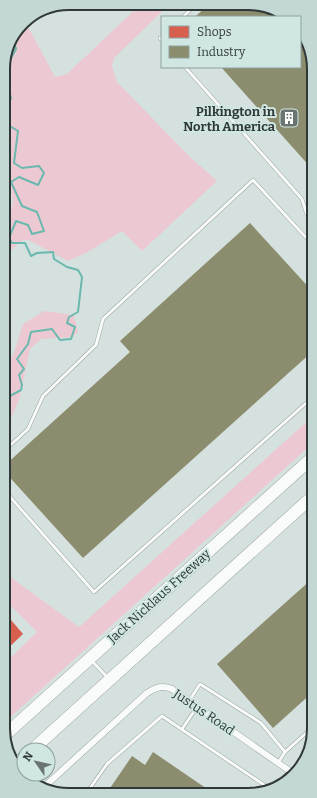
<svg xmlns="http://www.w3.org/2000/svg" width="317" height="798" viewBox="0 0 317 798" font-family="Bitter,serif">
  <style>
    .green { fill: #ecc9d2 }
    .shops { fill: #d6604d }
    .industry { fill: #8c8c6e }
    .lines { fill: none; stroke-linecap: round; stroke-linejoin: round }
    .stream { stroke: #6ab8ae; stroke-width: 2 }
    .service-casing { stroke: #9ba4a2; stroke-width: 4 }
    .minor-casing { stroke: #9ba4a2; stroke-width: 7 }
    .motorway-casing { stroke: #9ba4a2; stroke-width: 13 }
    .service { stroke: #f9fafa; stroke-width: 3 }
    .minor { stroke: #f9fafa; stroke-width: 6 }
    .motorway { stroke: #f9fafa; stroke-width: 12 }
    .labels { text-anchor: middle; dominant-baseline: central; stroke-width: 4; stroke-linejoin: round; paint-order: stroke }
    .poi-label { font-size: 13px; font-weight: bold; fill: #303937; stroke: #d0e6e2; text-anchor: end }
    .street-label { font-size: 13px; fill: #303937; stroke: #d0e6e2 }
    .rim { fill: none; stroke: #303937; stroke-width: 2 }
  </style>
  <rect width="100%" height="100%" fill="#d5e1de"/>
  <g class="green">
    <path d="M142,3L170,4L114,58L112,66L117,82L190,157L217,181L142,251L122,231L86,253L68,261L28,240H23L4,256V219C19,207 11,189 6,174L3,173V65L25,21L55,77L67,74Z"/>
    <path d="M44,311L74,315L78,332L72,337L41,339L30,349L19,400L9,423L4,429V354L13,356L23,324Z"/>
    <path d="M313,416V443L5,722V663L37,632L5,600V573L79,627Z"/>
  </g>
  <path class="shops" d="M5,613L23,634L6,650L5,649Z"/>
  <g class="industry">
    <path d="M209,4H261L284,17H195Z"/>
    <path d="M300,32L312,52V169L221,67H300Z"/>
    <path d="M250,223L313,292V351L83,558L4,471V466L130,352L120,341Z"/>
    <path d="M313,578L314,691L273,728L217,664Z"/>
    <path d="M153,752L213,793L106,794L132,756L145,765Z"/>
  </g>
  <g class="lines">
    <g class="stream">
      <path d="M3,116L11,98L4,71L16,49L14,42"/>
      <path d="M3,122L18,131L14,163L22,168L39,166L44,173L38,185L19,177L11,182L22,206L37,212L44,231L32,234L28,225L16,221L9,238L12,243H25L31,256L37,253L53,252L54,259L67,267L78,270L82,277L78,312L69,317L67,323L75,327L71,339L60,340L52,329L31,332L28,344L17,359L24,369L19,375L22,385L21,390L8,397V413L4,415"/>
    </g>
    <defs>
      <g id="service">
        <path d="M183,17L196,4"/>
        <path d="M162,37L160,38L162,41"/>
        <path d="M185,67L302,199L307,215L312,221"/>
        <path d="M4,451L28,429L43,396L96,345L103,319L253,180L312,244"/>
        <path d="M4,490L94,592L313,397"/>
        <path d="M92,661L107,677"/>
        <path d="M189,701L200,684L261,723L285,752L314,726"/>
        <path d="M182,729L197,707"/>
        <path d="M278,763L285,752"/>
        <path d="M86,794L107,764L162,716L270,789"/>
      </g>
      <path id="minor" d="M44,787L147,693C157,687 162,685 172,689L294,774"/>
      <g id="motorway">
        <path d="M5,735L313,457"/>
        <path d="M32,750L313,496"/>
        <path d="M16,764L24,757"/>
      </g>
    </defs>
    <use href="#service" class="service-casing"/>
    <use href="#minor" class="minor-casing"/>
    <use href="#motorway" class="motorway-casing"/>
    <use href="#service" class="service"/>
    <use href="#minor" class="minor"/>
    <use href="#motorway" class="motorway"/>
  </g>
  <defs>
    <symbol id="building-square" viewBox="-11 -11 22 22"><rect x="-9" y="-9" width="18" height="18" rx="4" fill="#6a7471" stroke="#d0e6e2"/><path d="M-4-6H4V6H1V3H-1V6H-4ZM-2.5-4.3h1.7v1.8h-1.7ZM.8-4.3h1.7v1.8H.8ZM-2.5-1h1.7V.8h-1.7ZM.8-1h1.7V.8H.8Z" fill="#fff"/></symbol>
  </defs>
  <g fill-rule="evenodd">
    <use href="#building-square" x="278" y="107" width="22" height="22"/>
  </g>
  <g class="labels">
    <g class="poi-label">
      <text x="275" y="111">Pilkington in<tspan x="275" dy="15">North America</tspan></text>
    </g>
    <g class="street-label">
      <text transform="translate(159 596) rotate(-42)">Jack Nicklaus Freeway</text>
      <text transform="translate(204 712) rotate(34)">Justus Road</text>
    </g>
  </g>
  <path d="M0 0H317V798H0ZM69 10H248A59 59 0 0 1 307 69V729A59 59 0 0 1 248 788H69A59 59 0 0 1 10 729V69A59 59 0 0 1 69 10Z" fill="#c3d8d4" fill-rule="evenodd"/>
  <path class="rim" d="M69 10H248A59 59 0 0 1 307 69V729A59 59 0 0 1 248 788H69A59 59 0 0 1 10 729V69A59 59 0 0 1 69 10Z"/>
  <rect x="161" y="16" width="140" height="52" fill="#d0e6e2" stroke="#90a19e"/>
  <rect x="169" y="26" width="20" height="12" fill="#d6604d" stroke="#90a19e"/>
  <text x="197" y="36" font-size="12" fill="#303937">Shops</text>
  <rect x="169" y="46" width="20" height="12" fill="#8c8c6e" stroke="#90a19e"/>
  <text x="197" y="56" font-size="12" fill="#303937">Industry</text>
  <g transform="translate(36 762) rotate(304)"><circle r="19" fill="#d0e6e2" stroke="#90a19e"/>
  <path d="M0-3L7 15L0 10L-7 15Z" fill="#6a7471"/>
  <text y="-6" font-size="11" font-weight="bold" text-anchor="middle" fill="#303937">N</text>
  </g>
</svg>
